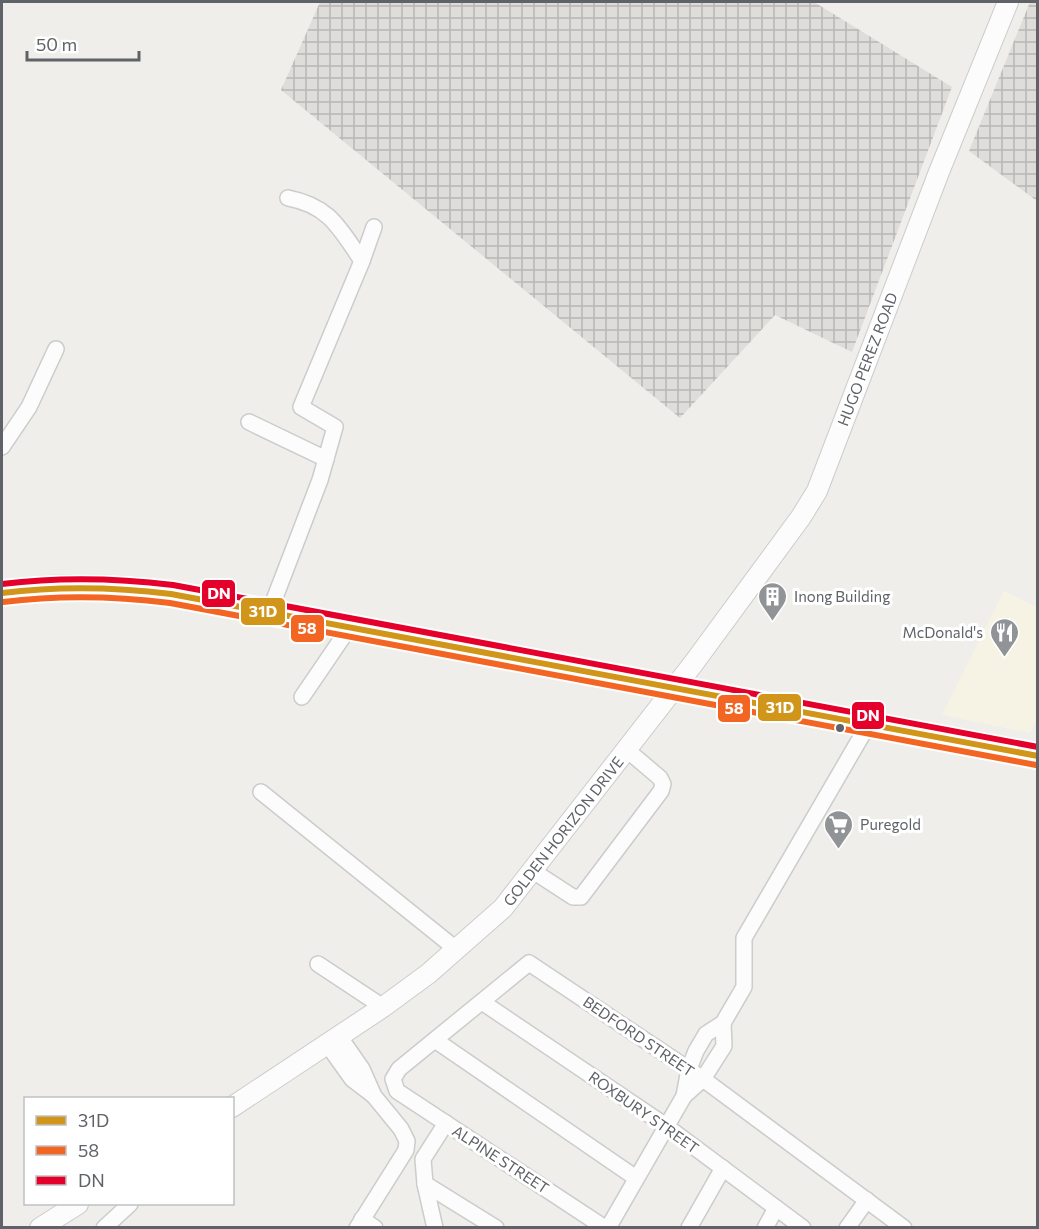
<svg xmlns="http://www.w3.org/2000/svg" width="1039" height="1229" viewBox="0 0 1039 1229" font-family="Commissioner,sans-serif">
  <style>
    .commercial { fill: #f7f3e4 }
    .industrial { fill: url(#industrial-grid) }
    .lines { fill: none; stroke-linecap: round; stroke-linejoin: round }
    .minor-casing { stroke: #cbcccc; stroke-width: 18 }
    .tertiary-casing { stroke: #cbcccc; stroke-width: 22 }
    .primary-casing { stroke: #d7ceb8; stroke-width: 27 }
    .minor { stroke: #fdfcfc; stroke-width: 15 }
    .tertiary { stroke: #fdfcfc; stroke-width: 20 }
    .primary { stroke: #f4f2e9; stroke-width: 24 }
    .bus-1-casing { stroke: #fff; stroke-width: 10 }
    .bus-2-casing { stroke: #fff; stroke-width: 10 }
    .bus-3-casing { stroke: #fff; stroke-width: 10 }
    .bus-1 { stroke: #d1951a; stroke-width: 6 }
    .bus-2 { stroke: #f26522; stroke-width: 6 }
    .bus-3 { stroke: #e4002b; stroke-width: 6 }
    .bus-dot { fill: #5f6368; stroke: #fff; stroke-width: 2 }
    .labels { text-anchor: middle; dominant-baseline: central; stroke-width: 6; stroke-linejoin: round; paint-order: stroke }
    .street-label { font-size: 15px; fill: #5f6368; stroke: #fff }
    .poi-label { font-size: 15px; fill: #5f6368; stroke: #fff; text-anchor: start }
    .line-badge { stroke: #fff; stroke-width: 2 }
    .badge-label { font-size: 16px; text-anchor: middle; font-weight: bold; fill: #fff }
  </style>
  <defs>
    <pattern id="industrial-grid" width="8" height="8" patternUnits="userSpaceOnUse" patternTransform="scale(1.5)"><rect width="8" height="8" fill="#dfddda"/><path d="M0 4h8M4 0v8" fill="none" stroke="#b8b7b5"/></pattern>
  </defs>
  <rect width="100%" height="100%" fill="#efeeea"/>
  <path class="commercial" d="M1004,591L1037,607V719L1030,733L942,715Z"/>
  <g class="industrial">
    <path d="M320,2H814L952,87L852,352L775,315L680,418L281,90Z"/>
    <path d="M1030,2H1038L1037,201L969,151Z"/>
  </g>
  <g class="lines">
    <defs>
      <g id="minor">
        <path d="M288,198C330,206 340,229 362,261"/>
        <path d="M249,422L326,459"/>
        <path d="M2,447L29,407L56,349"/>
        <path d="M269,613L320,480L335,427L301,407L362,261L374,227"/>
        <path d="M302,697L349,628"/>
        <path d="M261,792L456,949"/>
        <path d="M533,871L573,897H581L661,791L663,784L660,778L627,750"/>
        <path d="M318,964L383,1007"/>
        <path d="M482,1002L666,1126L803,1228"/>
        <path d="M339,1036L362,1069L374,1096L401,1129L407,1141L406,1150L357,1228"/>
        <path d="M435,1040L636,1178"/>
        <path d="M327,1044L352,1079L373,1095"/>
        <path d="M684,1096L689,1069L696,1051L706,1034L723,1023L744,987V938L868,725"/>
        <path d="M425,1184L496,1228"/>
        <path d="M362,1219L375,1228"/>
        <path d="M104,1228L130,1204"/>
        <path d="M435,1228L425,1184L423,1159L446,1123"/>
        <path d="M605,1228L397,1091L393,1079L399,1069L529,963L703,1079L904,1228"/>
        <path d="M608,1228L684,1096L703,1079L724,1046L723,1023"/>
        <path d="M689,1228L723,1168"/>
        <path d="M765,1228L776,1208"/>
        <path d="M847,1228L867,1200"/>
      </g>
      <g id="tertiary">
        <path d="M232,1107L383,1007L428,974L503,908L693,664L801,517L817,491L939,172L1008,2"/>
        <path d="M40,1228L78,1204"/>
      </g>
      <path id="primary" d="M2,593C59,585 114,586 171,594L1038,756"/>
    </defs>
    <use href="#minor" class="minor-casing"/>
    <use href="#tertiary" class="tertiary-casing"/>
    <use href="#primary" class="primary-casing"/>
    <use href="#minor" class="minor"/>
    <use href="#tertiary" class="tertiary"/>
    <use href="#primary" class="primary"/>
    <defs>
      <path id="bus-1" d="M2,593C59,586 114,587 171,594L1038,756"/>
      <path id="bus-2" d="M3,602C59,595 114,596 170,603L1036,765"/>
      <path id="bus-3" d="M2,584C59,577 115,578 173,585L1038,747"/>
    </defs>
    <use href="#bus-1" class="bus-1-casing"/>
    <use href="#bus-2" class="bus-2-casing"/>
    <use href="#bus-3" class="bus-3-casing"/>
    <use href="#bus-1" class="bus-1"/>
    <use href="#bus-2" class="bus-2"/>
    <use href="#bus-3" class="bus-3"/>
  </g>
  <defs>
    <symbol id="building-pin" viewBox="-11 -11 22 30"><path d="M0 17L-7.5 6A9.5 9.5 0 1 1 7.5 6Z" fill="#919496" stroke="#fff"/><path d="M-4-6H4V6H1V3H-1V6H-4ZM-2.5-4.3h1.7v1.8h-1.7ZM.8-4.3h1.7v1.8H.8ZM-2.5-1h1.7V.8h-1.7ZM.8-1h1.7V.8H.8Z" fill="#fff"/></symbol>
    <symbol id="restaurant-pin" viewBox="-11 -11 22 30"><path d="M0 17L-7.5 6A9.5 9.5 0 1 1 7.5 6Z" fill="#919496" stroke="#fff"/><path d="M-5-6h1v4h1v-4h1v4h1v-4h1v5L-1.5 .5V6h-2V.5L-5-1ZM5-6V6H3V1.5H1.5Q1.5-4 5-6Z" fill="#fff"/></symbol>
    <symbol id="supermarket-pin" viewBox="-11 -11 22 30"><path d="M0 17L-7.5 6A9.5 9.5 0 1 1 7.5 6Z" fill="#919496" stroke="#fff"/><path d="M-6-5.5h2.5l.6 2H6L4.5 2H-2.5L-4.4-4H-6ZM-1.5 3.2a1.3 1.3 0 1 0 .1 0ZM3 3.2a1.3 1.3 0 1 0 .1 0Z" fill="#fff"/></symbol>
  </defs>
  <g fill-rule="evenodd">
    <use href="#building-pin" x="756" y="580" width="33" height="45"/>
    <use href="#restaurant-pin" x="988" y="616" width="33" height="45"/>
    <use href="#supermarket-pin" x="822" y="808" width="33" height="45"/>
  </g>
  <circle class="bus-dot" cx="840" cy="728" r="5"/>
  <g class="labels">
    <g class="street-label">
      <text transform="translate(867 359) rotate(-69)">HUGO PEREZ ROAD</text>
      <text transform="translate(563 831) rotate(-52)">GOLDEN HORIZON DRIVE</text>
      <text transform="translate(639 1036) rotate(34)">BEDFORD STREET</text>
      <text transform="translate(644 1112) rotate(35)">ROXBURY STREET</text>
      <text transform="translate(501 1159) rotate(33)">ALPINE STREET</text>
    </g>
    <g class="poi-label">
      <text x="794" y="596">Inong Building</text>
      <text x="983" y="632" text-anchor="end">McDonald's</text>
      <text x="860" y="824">Puregold</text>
    </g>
  </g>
  <g class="line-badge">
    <rect x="201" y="579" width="35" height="29" rx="6" fill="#e4002b"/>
    <rect x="240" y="597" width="46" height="29" rx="6" fill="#d1951a"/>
    <rect x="290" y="614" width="35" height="29" rx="6" fill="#f26522"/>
    <rect x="757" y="693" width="45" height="29" rx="6" fill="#d1951a"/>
    <rect x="717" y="694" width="34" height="29" rx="6" fill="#f26522"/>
    <rect x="851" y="701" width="34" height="29" rx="6" fill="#e4002b"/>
  </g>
  <g class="badge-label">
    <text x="219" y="599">DN</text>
    <text x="263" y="617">31D</text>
    <text x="307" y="634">58</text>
    <text x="780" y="713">31D</text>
    <text x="734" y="714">58</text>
    <text x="868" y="721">DN</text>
  </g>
  <rect width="1039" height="1229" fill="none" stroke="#5f6368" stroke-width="6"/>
  <rect x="24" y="1097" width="210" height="108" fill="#ffffff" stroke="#bfc1c3" stroke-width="1.5"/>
  <rect x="36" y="1116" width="30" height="9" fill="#d1951a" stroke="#bfc1c3" stroke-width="1.5"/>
  <text x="78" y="1127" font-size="18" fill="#5f6368">31D</text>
  <rect x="36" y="1146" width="30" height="9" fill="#f26522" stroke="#bfc1c3" stroke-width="1.5"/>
  <text x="78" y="1157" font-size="18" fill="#5f6368">58</text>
  <rect x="36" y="1176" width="30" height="9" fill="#e4002b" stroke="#bfc1c3" stroke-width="1.5"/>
  <text x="78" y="1187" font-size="18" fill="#5f6368">DN</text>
  <path d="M27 51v9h112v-9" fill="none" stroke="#5f6368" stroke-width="3"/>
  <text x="36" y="51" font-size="18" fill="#5f6368" stroke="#ffffff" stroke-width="4.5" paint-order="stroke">50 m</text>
</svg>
